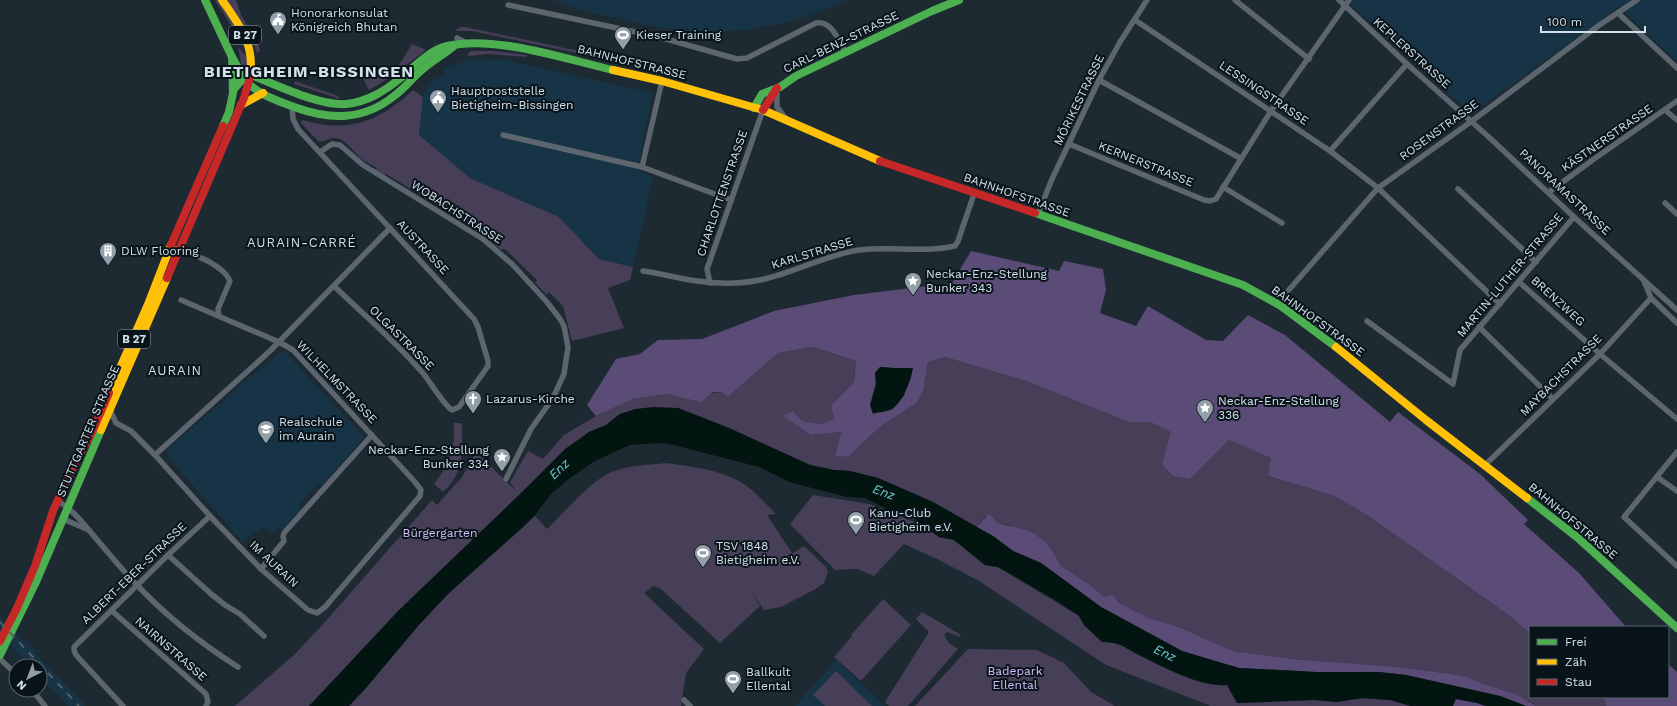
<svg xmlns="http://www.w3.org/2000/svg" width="1677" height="706" viewBox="0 0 1677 706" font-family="'Work Sans',sans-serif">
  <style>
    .built { fill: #173446 }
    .green { fill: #473e58 }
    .forest { fill: #5a4b77; fill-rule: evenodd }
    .water { fill: #031510 }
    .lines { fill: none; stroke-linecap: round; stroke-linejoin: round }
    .street { stroke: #5d666e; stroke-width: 5.5 }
    .fast { stroke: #4caf50; stroke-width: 8 }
    .slow { stroke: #ffc107; stroke-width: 8 }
    .jam { stroke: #c62828; stroke-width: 8 }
    .rail { stroke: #566066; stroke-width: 2; stroke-dasharray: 7 7; stroke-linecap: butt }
    .labels { text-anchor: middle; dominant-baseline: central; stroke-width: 4; stroke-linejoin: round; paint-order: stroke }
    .shield { fill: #09131a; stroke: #96a2ac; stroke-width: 1 }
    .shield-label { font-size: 11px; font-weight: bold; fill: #d2e0ea }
    .poi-label { font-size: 12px; fill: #d2e0ea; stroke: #09131a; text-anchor: start }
    .street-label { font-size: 12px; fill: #d2e0ea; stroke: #09131a }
    .park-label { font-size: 12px; fill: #d6befd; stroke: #09131a }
    .neighbourhood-label { font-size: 13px; letter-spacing: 1px; fill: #d2e0ea; stroke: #09131a }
    .water-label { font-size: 13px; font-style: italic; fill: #63d6bb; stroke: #09131a }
    .district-label { font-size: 16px; font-weight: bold; letter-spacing: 1px; fill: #d2e0ea; stroke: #09131a }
  </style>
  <rect width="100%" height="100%" fill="#1d2a32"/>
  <g class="built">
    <path d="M551,0H848L806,17L785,23L747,30L714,32L681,31L646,25L581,10Z"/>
    <path d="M1346,0H1677V62L1619,7L1471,114Z"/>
    <path d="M470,59L506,60L653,93L637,169L653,177L633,267L599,259L559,217L470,178L419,135L423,97L426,88L432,80L437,77H444L442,69Z"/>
    <path d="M284,351L364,437L321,487L318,484L298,506L302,509L283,530L279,527L272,534L263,527L242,541L168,457L167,450L257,371H258L278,354Z"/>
    <path d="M0,616L23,641L25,640L35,651L34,652L84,704V706H68L40,676V666H31L26,660L24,661L0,633Z"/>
    <path d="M836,660L885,706H795Z"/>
  </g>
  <g class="green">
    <path d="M215,0H217C227,14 241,30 245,48Z"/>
    <path d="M226,0H236L242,17L257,41L260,50L258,53H257L250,35Z"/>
    <path d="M461,27H465L630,62L629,64L472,31H457L456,30Z"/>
    <path d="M412,44L426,50L389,78L369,90L358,69L368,64L373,72L389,76L401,62Z"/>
    <path d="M238,47L244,54L248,56L246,73L241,63Z"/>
    <path d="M471,51H495L527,55L526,57L487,54L469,56L467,54Z"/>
    <path d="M295,81L338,96L340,99L294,84Z"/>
    <path d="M413,90L423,97L419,135L470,178L559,217L599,259L633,267L630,280L608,288L624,328L572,341L563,306L549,292L547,295L535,283L537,280L505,249L501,250L484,235L477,233L478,230L386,174L385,175L375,170L377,168C372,165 367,163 363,160C354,153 347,140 336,138C329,137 324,143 318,141L300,122L303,120C348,134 380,121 413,90Z"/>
    <path d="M813,347L856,361L854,382L831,405L834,419L820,424L802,421L793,411L784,416L811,435L841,432L835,456L848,457L881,426L917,403L923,392L928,362L945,357L1026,381L1129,422H1150L1172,432L1162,464L1190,479L1229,440L1272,458L1268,476L1334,496L1367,515L1507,614L1530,633V697H1604L1606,706H1537L1533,703L1483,684L1465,676L1400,667L1292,659L1233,651L1179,627L1149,618L1119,603L1112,594L1104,597L1092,586L1061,566L1057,560L1009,525L998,523L985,517L976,527L933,502L878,478L850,471L834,470L810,465L729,428L678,408L620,414L606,425L589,432L519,495L309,706H235L294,655L325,622L432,500L437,505L462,477L476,452L516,491L510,482L528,451L543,459L564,435L596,416L633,399L667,394L682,397L721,392L728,397L778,353Z"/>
    <path d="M454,423H461L462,425C462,452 465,472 443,492L434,484L448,464L454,440Z"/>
    <path d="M667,463C691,467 717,469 739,481C753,489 765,503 776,514L767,515L792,553L774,565L804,546L826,567L828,573L824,583L814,590L781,607L764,610L751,591L760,606L720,643L661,589L654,586L644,593L704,649L686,673L681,706H349C383,670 412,629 448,594C476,566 507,542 535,516L547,529C564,513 591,480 612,472C630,465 648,465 667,463Z"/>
    <path d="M813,495L869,504L921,525L939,537L954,540L985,565L998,567L1079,616L1084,625L1102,642C1121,642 1123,647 1139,655C1163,667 1200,688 1227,685L1237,703L1314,700L1337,702L1362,698L1390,700L1411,706H1211L1106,665L979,581L939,560L904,544L874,576L857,569L835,570L790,524Z"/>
    <path d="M883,599L911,625L861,681L834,657L852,636L851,635Z"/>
    <path d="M922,612L961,635L960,637L947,632L944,635L949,643L958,649L908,706H889L885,702L929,632L916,619Z"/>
    <path d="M968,649L1037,650L1064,663L1091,692L1115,706H915Z"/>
    <path d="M836,671L872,706H825L813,695Z"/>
  </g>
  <g class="forest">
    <path d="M971,251L1059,271L1064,261L1103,269L1106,290L1100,313L1136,326L1148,306L1206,340L1223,341L1248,315L1285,335L1390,422L1398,412L1480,474L1528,520L1524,524L1579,573L1626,627H1530V633L1507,614L1367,515L1334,496L1268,476L1271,458L1229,440L1190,479L1173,476L1162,464L1171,432L1150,422H1129L1026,381L945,357L928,362L923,392L917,403L881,426L848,457L835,456L841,432L811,435L783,416L793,411L802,421L820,424L834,419L831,405L854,382L856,361L813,347L778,353L728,397L721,392H713L701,402L667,394L633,399L596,416L587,405L616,359L640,354L658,340L702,339L774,311L854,295L952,283ZM880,367L894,368L911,379L907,384L904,396L891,410L870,405Z"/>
    <path d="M989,514L998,523L1030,531L1047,543L1061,566L1092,586L1104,597L1112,594L1119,603L1149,618L1179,627L1233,651L1292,659L1400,667L1465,676L1483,684L1515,694L1537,706H1526L1500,696L1406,675L1379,672H1316L1239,668L1211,660L1182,651L1101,607L1041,563L1013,551L993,536L976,527Z"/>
    <path d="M1668,664L1677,672V706H1606L1604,697H1668Z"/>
    <path d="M1456,699L1477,703L1486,706H1434Z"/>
  </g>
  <g class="water">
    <path d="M880,367L894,368H913C911,380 903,402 892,409C887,412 878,412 873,414L870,405L876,386L875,373Z"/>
    <path d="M653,407L678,408L729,428L810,465L834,470L850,471L878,478L933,502L993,536L1013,551L1041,563L1101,607L1182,651L1239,668L1316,672H1379L1406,675L1500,696L1526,706H1486L1477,703L1456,699L1453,706H1411L1390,700L1362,698L1337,702L1314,700L1237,703L1227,685C1200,687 1164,667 1139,655C1123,647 1121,642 1102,642L1084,625L1079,616L1057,601L998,567L985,565L954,540L939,537L913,517L899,515L865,498L847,497L789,482L759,467L674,445L662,443L630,445L593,462L570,478L551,494L535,515L522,528L449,593L418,626L366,688L349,706H309L399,610L519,495L565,449L589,432L606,425L620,414L635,409Z"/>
  </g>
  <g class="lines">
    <g class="street">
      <path d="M1235,0L1309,59"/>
      <path d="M1339,0L1407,64L1491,139L1574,217L1677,310"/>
      <path d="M508,5L659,37L737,59L747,58L816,23C832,20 839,42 846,53"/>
      <path d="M1618,13L1677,68"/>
      <path d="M1135,20L1330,151L1378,188L1500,304"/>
      <path d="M457,38L466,43"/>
      <path d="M1099,80L1240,158"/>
      <path d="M777,89V107L786,119"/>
      <path d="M292,106L293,119L298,129L474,319L478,327L488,361V366L459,407L452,410C445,407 429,380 422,372C395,341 363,314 334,286"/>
      <path d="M1665,110L1677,120"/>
      <path d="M503,135L642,167L731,200"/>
      <path d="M1069,144L1204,200L1210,201L1216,199L1271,111L1349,0"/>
      <path d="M1330,151L1407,64"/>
      <path d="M320,152L332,144L340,145L363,165L483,239L512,264L547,302L560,319L564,326L568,347L564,374L553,398L531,429L506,479"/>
      <path d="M642,167L662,81"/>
      <path d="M1223,187L1282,223"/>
      <path d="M1458,189L1536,262"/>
      <path d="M1549,192L1594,159L1677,101"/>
      <path d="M1665,203L1677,214"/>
      <path d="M1038,214L1052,179L1099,80L1120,42L1147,0"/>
      <path d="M177,248C194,255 223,264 230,281L218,309L219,316"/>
      <path d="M643,271C661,273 679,279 697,281C718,284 740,284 760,280C794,273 825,255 859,250C891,246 923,253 955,246L958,241L974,194"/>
      <path d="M1644,281L1651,298L1677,323"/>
      <path d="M1519,282L1600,354L1677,419"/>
      <path d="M710,283L707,269L763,110"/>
      <path d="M1281,306L1287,292L1378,188L1472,121L1598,26L1637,0"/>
      <path d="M1367,321L1453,384L1460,350L1574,217"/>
      <path d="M1479,327L1552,398"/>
      <path d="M110,410L116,423L131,431L155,455L210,516L261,569L308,610L317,613L325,607L420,496L421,490L415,482L293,350L279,342L181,300"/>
      <path d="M1677,452L1624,517L1677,566"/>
      <path d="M155,455L270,351L390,228"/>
      <path d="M1485,465L1600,354L1651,298"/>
      <path d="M1657,477L1677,491"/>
      <path d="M58,501C73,510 82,522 93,535C107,551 121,569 137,585C166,616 202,644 238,667"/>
      <path d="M63,519L89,530"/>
      <path d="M168,555L210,593L225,605L240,614L264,636"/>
      <path d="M261,569L284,541L283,537L284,533L372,435"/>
      <path d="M112,611L206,694L208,702L206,706"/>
      <path d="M0,659L16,674"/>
      <path d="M32,690L45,706"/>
      <path d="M684,700L690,706"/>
      <path d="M123,706L76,655L74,650V647L168,555L210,516"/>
    </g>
    <g class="fast">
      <path d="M205,0L232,57L233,93L229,112L223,126"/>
      <path d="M232,57C237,65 240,73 246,81C257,94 278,101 294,107C330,120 363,121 394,96C405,88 413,77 423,69C433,60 445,54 455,45"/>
      <path d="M233,90L240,82L251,75C277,85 319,106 346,104C368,102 386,90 402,77C415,66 430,50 447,46C495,35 565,59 613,70"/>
      <path d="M754,108L762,94L780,87L796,76L932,11L959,0"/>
      <path d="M1035,213L1243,285L1281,306L1336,347"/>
      <path d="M1527,498L1578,538L1677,628"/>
      <path d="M0,655L36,582L101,430"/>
    </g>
    <g class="slow">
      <path d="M222,0C240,26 255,44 250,77"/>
      <path d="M613,70L662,81L763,110L880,161"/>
      <path d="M241,105L263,93"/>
      <path d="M1336,347L1426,420L1527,498"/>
      <path d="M109,393L149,302L171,245"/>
      <path d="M101,430L167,278"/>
    </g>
    <g class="jam">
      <path d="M763,110L777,88"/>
      <path d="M880,161L1035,213"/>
      <path d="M171,245L223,126"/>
      <path d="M167,278L244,98L250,77"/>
      <path d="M0,641L17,608L35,566L53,511L76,461L93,430L109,393"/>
    </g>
    <path class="rail" d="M0,622L79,706"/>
  </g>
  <defs>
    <symbol id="civic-pin" viewBox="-11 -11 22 30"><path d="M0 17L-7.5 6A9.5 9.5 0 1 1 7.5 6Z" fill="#93a0aa" stroke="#09131a"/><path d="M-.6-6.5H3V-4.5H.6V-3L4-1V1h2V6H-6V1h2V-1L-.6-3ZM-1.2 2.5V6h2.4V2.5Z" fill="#fff"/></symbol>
    <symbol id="stadium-pin" viewBox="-11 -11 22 30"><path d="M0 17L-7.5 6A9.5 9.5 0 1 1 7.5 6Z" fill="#93a0aa" stroke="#09131a"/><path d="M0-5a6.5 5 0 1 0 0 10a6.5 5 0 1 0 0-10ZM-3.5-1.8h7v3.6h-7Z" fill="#fff"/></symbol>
    <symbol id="building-pin" viewBox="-11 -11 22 30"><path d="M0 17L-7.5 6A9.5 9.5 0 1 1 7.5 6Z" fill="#93a0aa" stroke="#09131a"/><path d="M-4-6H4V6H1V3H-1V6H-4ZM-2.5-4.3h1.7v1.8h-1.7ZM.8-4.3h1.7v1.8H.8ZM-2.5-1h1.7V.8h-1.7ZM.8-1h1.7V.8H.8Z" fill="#fff"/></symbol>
    <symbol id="sight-pin" viewBox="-11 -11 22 30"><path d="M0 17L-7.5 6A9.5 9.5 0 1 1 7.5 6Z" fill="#93a0aa" stroke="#09131a"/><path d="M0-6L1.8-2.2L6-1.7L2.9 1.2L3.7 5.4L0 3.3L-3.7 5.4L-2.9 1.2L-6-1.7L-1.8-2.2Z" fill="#fff"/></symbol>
    <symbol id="church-pin" viewBox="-11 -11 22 30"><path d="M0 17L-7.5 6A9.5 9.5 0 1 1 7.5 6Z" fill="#93a0aa" stroke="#09131a"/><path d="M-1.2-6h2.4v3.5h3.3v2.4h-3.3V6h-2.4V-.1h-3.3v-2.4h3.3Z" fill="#fff"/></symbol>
    <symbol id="school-pin" viewBox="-11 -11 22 30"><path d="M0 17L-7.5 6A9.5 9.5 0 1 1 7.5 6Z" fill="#93a0aa" stroke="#09131a"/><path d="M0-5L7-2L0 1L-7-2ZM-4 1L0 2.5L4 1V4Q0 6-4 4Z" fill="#fff"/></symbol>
  </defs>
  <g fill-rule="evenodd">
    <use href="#civic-pin" x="268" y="10" width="20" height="27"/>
    <use href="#stadium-pin" x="613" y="25" width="20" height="27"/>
    <use href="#civic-pin" x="428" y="88" width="20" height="27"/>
    <use href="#building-pin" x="98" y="241" width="20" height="27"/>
    <use href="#sight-pin" x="903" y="271" width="20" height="27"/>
    <use href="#church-pin" x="463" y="389" width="20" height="27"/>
    <use href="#sight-pin" x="1195" y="398" width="20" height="27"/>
    <use href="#school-pin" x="256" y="419" width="20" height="27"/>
    <use href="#sight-pin" x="492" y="447" width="20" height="27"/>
    <use href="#stadium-pin" x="846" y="510" width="20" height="27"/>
    <use href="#stadium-pin" x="693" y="543" width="20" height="27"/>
    <use href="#stadium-pin" x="723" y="669" width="20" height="27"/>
  </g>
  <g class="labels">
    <g class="shield">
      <rect x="229" y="26" width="32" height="18" rx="3"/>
      <rect x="118" y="330" width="32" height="18" rx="3"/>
    </g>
    <g class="shield-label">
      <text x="245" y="35">B 27</text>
      <text x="134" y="339">B 27</text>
    </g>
    <g class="poi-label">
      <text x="291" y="13">Honorarkonsulat<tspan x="291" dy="14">Königreich Bhutan</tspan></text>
      <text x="636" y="35">Kieser Training</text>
      <text x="451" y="91">Hauptpoststelle<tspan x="451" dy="14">Bietigheim-Bissingen</tspan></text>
      <text x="121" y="251">DLW Flooring</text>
      <text x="926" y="274">Neckar-Enz-Stellung<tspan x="926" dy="14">Bunker 343</tspan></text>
      <text x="486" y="399">Lazarus-Kirche</text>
      <text x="1218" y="401">Neckar-Enz-Stellung<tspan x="1218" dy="14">336</tspan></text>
      <text x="279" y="422">Realschule<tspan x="279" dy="14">im Aurain</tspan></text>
      <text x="489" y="450" text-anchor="end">Neckar-Enz-Stellung<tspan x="489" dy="14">Bunker 334</tspan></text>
      <text x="869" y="513">Kanu-Club<tspan x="869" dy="14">Bietigheim e.V.</tspan></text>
      <text x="716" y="546">TSV 1848<tspan x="716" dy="14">Bietigheim e.V.</tspan></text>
      <text x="746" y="672">Ballkult<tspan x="746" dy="14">Ellental</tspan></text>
    </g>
    <g class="street-label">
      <text transform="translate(841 42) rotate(-26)">CARL-BENZ-STRASSE</text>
      <text transform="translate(1412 53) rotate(42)">KEPLERSTRASSE</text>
      <text transform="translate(632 62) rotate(14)">BAHNHOFSTRASSE</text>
      <text transform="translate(1264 93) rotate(34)">LESSINGSTRASSE</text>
      <text transform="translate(1079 100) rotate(-64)">MÖRIKESTRASSE</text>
      <text transform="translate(1439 130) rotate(-36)">ROSENSTRASSE</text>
      <text transform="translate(1607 138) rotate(-35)">KÄSTNERSTRASSE</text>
      <text transform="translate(1146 164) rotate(22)">KERNERSTRASSE</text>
      <text transform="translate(1565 192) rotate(43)">PANORAMASTRASSE</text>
      <text transform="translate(722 193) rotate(-71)">CHARLOTTENSTRASSE</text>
      <text transform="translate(1017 195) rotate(19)">BAHNHOFSTRASSE</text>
      <text transform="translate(457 212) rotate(33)">WOBACHSTRASSE</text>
      <text transform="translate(423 247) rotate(47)">AUSTRASSE</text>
      <text transform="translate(812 253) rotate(-17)">KARLSTRASSE</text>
      <text transform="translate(1510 275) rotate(-50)">MARTIN-LUTHER-STRASSE</text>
      <text transform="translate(1558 301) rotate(42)">BRENZWEG</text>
      <text transform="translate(1318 321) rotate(36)">BAHNHOFSTRASSE</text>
      <text transform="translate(402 338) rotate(45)">OLGASTRASSE</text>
      <text transform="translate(1561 375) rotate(-45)">MAYBACHSTRASSE</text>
      <text transform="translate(337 382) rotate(46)">WILHELMSTRASSE</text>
      <text transform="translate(88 431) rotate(-67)">STUTTGARTER STRASSE</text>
      <text transform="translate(1573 521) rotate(40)">BAHNHOFSTRASSE</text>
      <text transform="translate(274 564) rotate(43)">IM AURAIN</text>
      <text transform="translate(134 573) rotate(-44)">ALBERT-EBER-STRASSE</text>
      <text transform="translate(171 649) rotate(41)">NAIRNSTRASSE</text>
    </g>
    <g class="park-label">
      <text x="440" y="533">Bürgergarten</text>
      <text x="1015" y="671">Badepark<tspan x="1015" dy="14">Ellental</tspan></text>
    </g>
    <g class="neighbourhood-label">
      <text x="302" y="242">AURAIN-CARRÉ</text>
      <text x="175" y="370">AURAIN</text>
    </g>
    <g class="water-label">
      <text transform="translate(559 469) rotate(-44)">Enz</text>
      <text transform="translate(884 492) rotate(20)">Enz</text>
      <text transform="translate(1165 653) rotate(25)">Enz</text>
    </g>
    <g class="district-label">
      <text x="309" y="71">BIETIGHEIM-BISSINGEN</text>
    </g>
  </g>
  <rect x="1529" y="626" width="140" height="72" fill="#09131a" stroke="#59656d"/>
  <rect x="1537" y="639" width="20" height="6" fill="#4caf50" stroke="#59656d"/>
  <text x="1565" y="646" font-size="12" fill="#d2e0ea">Frei</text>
  <rect x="1537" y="659" width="20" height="6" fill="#ffc107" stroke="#59656d"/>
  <text x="1565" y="666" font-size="12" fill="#d2e0ea">Zäh</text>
  <rect x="1537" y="679" width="20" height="6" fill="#c62828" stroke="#59656d"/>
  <text x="1565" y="686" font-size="12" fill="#d2e0ea">Stau</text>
  <g transform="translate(28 678) rotate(222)"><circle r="19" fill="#09131a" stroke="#59656d"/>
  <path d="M0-3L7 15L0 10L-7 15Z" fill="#93a0aa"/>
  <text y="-6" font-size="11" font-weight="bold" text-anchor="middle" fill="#d2e0ea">N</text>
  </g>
  <path d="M1541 26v6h104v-6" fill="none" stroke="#d2e0ea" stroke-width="2"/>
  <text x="1547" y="26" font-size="12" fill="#d2e0ea" stroke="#09131a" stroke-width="3" paint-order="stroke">100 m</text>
</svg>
